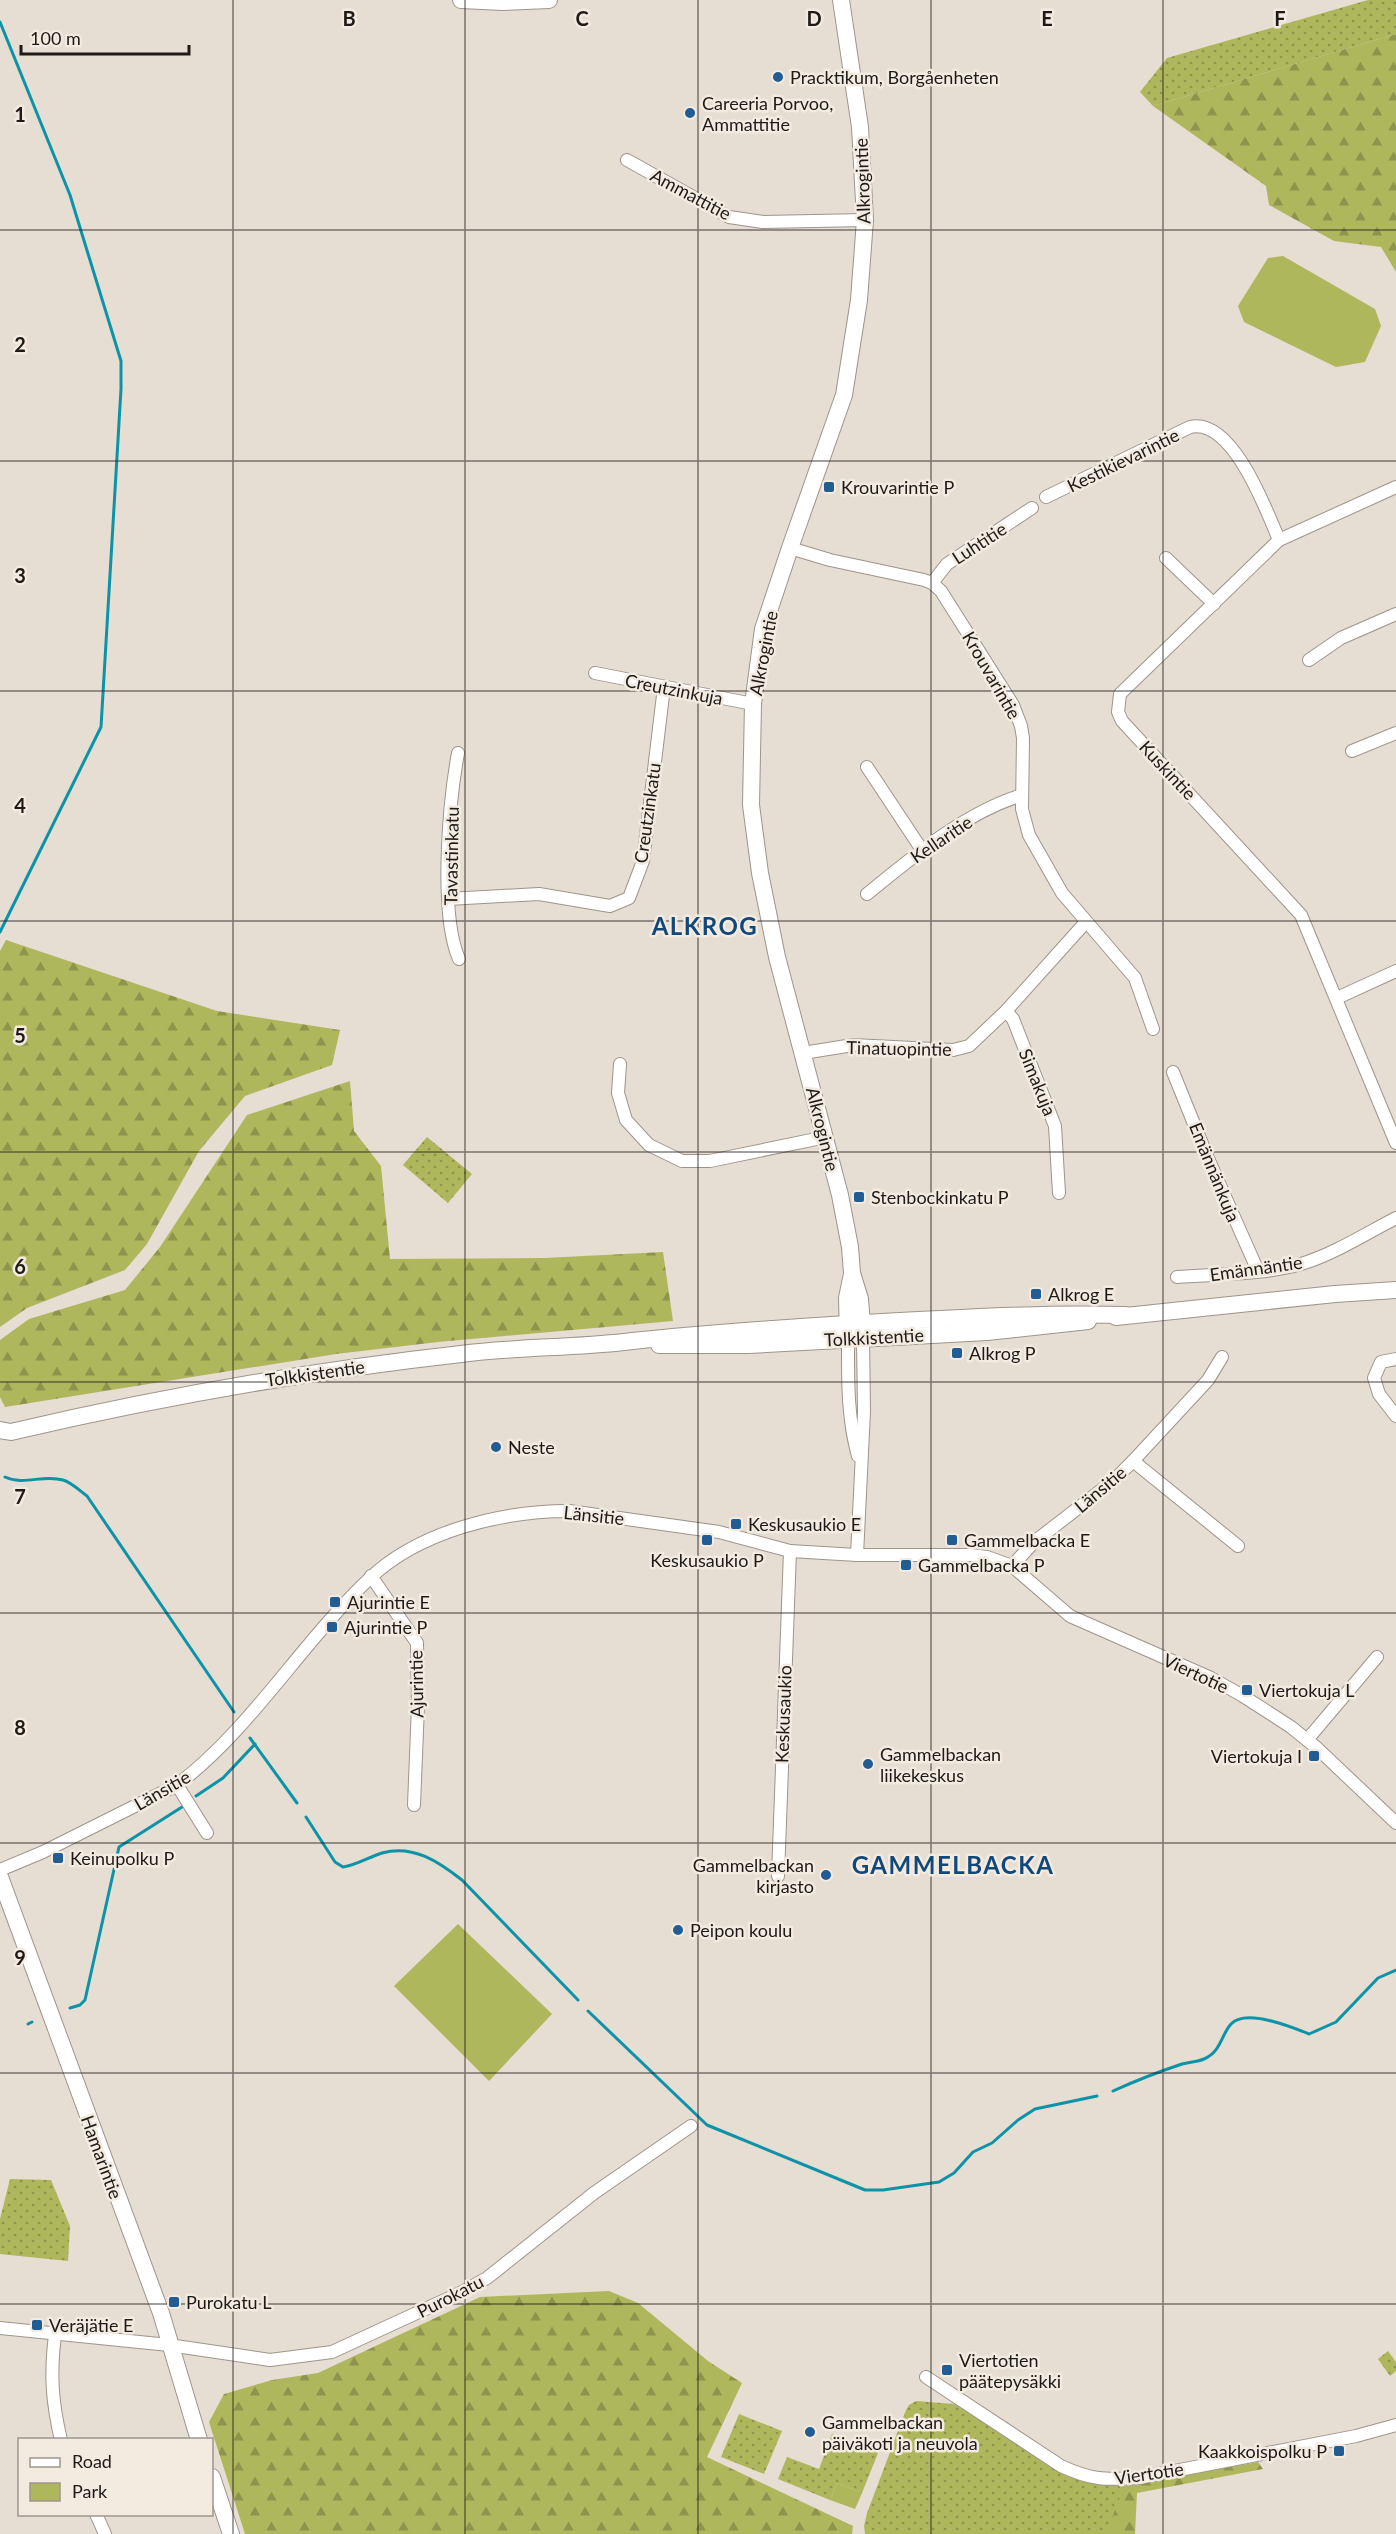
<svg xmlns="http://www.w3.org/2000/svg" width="1396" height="2534" viewBox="0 0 1396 2534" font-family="Lato,sans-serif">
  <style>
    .green { fill: url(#green-dots) }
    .forest { fill: url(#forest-firs) }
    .pitch { fill: #afb75c }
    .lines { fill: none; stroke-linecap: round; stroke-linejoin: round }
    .stream { stroke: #0d93a7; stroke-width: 3 }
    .street-casing { stroke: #9d958b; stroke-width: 14 }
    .secondary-casing { stroke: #9d958b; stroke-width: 18 }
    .street { stroke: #fff; stroke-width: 12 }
    .secondary { stroke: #fff; stroke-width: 16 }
    .grid { fill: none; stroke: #1d1a17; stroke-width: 1.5; stroke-opacity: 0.55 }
    .poi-dot { fill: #215c93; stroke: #f3eae0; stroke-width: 2 }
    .labels { text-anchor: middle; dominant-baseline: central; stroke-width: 5; stroke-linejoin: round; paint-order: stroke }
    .poi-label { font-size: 18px; fill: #1d1a17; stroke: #f3eae0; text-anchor: start }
    .street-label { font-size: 18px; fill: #1d1a17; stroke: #f3eae0 }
    .district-label { font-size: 24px; font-weight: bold; letter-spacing: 1.5px; fill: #114879; stroke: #f3eae0 }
    .grid-label { font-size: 20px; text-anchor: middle; font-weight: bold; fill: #1d1a17; stroke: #f3eae0; stroke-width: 5; stroke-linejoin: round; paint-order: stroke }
  </style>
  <defs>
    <pattern id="green-dots" width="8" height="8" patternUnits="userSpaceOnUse" patternTransform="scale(1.5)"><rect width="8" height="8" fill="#afb75c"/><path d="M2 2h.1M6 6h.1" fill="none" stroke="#8e944b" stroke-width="1.8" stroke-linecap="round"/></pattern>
    <pattern id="forest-firs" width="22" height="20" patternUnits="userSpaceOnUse" patternTransform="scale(1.5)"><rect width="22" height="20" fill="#afb75c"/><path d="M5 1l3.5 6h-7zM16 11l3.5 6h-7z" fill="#8e944b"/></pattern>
  </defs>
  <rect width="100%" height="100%" fill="#e6ddd3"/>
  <g class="green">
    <path d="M1368,0H1396V34L1153,106L1140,92L1167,58Z"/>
    <path d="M427,1137L472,1174L448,1203L403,1165Z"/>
    <path d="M10,2179L51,2180L70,2226L68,2261L0,2254V2219Z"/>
    <path d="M1388,2351L1396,2362V2371L1390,2376L1378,2359Z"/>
    <path d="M916,2401L954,2404L1100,2484L1125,2486L1121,2534H865L864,2526L867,2513L906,2410L909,2405Z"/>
    <path d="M739,2414L782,2431L764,2474L721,2457Z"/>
    <path d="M832,2434L878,2453L862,2493L837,2483L830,2500L778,2479L787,2457L819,2469Z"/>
  </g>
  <g class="forest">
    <path d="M1396,34V272L1381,247L1334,241L1269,205L1266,186L1153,106Z"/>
    <path d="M6,940L217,1011L340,1030L332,1065L245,1096L199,1151L147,1244L125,1270L27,1308L0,1327V951Z"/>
    <path d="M350,1081L354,1131L381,1166L390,1259L544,1258L663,1252L673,1321L438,1342L336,1354L5,1407L0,1397V1340L29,1319L125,1290L160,1247L247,1115Z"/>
    <path d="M609,2291L638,2303L708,2361L742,2383L707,2457L853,2526L852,2534H245L209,2422L224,2394L272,2380L318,2373L480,2297Z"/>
    <path d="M1258,2462L1263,2469L1137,2493L1135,2534H1106L1124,2486Z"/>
  </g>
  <g class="pitch">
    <path d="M1283,256L1375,309L1381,326L1365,362L1336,367L1244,322L1238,306L1268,258Z"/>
    <path d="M458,1924L552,2014L489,2081L394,1986Z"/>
    <path d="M837,2483L862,2493L855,2509L830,2500Z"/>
  </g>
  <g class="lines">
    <g class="stream">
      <path d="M0,22L70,195L121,361V389L101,727L0,932"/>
      <path d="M5,1477C24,1486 43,1474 63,1480C71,1482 80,1491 87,1496L234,1712"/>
      <path d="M250,1738L297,1803"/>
      <path d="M196,1796L223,1778L255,1744"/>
      <path d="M306,1817L335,1862L343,1867C357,1865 369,1857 382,1853C413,1844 439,1862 462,1880L578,2000"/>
      <path d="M70,2008L80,2005L85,2000L119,1847L182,1807"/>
      <path d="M588,2011L707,2125L865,2190H883L939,2182L954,2173L973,2152L992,2143L1018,2120L1035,2109L1097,2096"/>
      <path d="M28,2024L32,2022"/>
      <path d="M1113,2091C1135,2081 1158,2072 1182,2064C1189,2062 1197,2062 1204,2059C1221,2052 1221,2035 1231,2024C1246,2008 1292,2027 1309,2034L1336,2022L1378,1978L1396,1970"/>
    </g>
    <defs>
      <g id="street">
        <path d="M627,160L729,217L763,222L865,220"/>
        <path d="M1396,487L1279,540L1120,694L1118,712L1122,721L1301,915L1396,1143"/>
        <path d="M1046,497L1190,427C1232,417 1266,509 1279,540"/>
        <path d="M790,548L830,560L924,580L932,583L941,591L1013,705L1021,726L1023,738L1022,809L1029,835L1062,893L1135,978L1153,1029"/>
        <path d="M1166,558L1214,604"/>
        <path d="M932,583L947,564L1032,508"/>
        <path d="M1309,660L1341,638L1396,614"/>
        <path d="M595,673L753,704"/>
        <path d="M1352,751L1396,733"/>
        <path d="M458,753C449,802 439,913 459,959"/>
        <path d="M867,767L922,850"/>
        <path d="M867,894C914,856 964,813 1022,795"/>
        <path d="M448,899L539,894L610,906L629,898L643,861L664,687"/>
        <path d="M1337,998L1396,971"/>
        <path d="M1006,1011L1013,1019L1055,1126L1059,1193"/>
        <path d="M803,1053L853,1045L953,1050L969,1046L1006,1011L1085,923"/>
        <path d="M620,1064L618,1093L626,1120L649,1145L682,1161H710L826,1137"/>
        <path d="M1173,1072L1207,1156L1258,1271"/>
        <path d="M1177,1277C1218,1274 1262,1275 1301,1264C1334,1254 1365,1234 1396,1218"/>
        <path d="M848,1338C848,1378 847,1417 858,1456"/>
        <path d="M1396,1359L1381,1362L1374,1378L1379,1394L1396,1416"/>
        <path d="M1133,1461L1238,1546"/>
        <path d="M857,1555L864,1412L863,1337"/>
        <path d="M1012,1566L1034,1542L1113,1481L1133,1461L1208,1380L1222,1357"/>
        <path d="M371,1576L417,1643L418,1706L414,1805"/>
        <path d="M1307,1740L1377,1657"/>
        <path d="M177,1785L207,1833"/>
        <path d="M0,1870L43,1852L177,1785C252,1728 301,1643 370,1578C420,1531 502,1511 569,1511L719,1532L790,1551L857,1555H971L987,1557L1012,1566L1070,1616L1211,1678L1243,1696L1291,1727L1317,1748L1396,1823"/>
        <path d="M778,1876L790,1551"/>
        <path d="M0,2328L169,2345L270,2360L332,2352L460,2293L487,2278L594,2193L691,2126"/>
        <path d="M55,2335C50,2374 52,2402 61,2440"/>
        <path d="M926,2377L1061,2466C1091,2480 1105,2480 1138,2478L1356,2436L1396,2425"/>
        <path d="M96,2514L105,2534"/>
      </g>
      <g id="secondary">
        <path d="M461,0L503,2L549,0"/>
        <path d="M841,0L860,127L865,220L859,300L844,395L790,548L763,629L753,704L751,805L760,873L777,957L840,1195L850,1247L852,1273L860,1299L863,1337"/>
        <path d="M1116,1317L1335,1294L1396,1290"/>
        <path d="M848,1334L847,1298L852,1274"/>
        <path d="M659,1345H748L987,1332L1088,1321"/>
        <path d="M0,1430L11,1432C160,1397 309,1371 461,1354C515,1347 570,1348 624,1342C716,1332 808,1326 900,1321C975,1317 1050,1313 1126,1315"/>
        <path d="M0,1877L161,2313L199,2440"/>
        <path d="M212,2477L231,2534"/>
      </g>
    </defs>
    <use href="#street" class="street-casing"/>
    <use href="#secondary" class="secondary-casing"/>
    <use href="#street" class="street"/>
    <use href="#secondary" class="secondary"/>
  </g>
  <path class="grid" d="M233,0V2534M465,0V2534M698,0V2534M931,0V2534M1163,0V2534M0,230H1396M0,461H1396M0,691H1396M0,921H1396M0,1152H1396M0,1382H1396M0,1613H1396M0,1843H1396M0,2073H1396M0,2304H1396"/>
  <g class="poi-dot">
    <circle cx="778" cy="77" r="6"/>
    <circle cx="690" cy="113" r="6"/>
    <rect x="823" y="481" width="12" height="12" rx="3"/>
    <rect x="853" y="1191" width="12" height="12" rx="3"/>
    <rect x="1030" y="1288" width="12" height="12" rx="3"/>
    <rect x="951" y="1347" width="12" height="12" rx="3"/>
    <circle cx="496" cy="1447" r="6"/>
    <rect x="730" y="1518" width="12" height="12" rx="3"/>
    <rect x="701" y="1534" width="12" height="12" rx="3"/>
    <rect x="946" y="1534" width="12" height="12" rx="3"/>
    <rect x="900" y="1559" width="12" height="12" rx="3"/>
    <rect x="329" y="1596" width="12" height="12" rx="3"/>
    <rect x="326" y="1621" width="12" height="12" rx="3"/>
    <rect x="1241" y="1684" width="12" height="12" rx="3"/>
    <rect x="1308" y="1750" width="12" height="12" rx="3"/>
    <circle cx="868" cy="1764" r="6"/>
    <rect x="52" y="1852" width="12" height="12" rx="3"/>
    <circle cx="826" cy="1875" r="6"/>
    <circle cx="678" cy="1930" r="6"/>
    <rect x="168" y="2296" width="12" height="12" rx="3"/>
    <rect x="31" y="2319" width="12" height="12" rx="3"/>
    <rect x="941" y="2364" width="12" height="12" rx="3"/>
    <circle cx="810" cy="2432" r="6"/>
    <rect x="1333" y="2445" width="12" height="12" rx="3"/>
  </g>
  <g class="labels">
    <g class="poi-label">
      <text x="790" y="77">Pracktikum, Borgåenheten</text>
      <text x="702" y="103">Careeria Porvoo,<tspan x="702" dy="21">Ammattitie</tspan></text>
      <text x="841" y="487">Krouvarintie P</text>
      <text x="871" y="1197">Stenbockinkatu P</text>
      <text x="1048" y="1294">Alkrog E</text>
      <text x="969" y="1353">Alkrog P</text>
      <text x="508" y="1447">Neste</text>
      <text x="748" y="1524">Keskusaukio E</text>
      <text x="964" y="1540">Gammelbacka E</text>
      <text x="707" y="1560" text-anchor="middle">Keskusaukio P</text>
      <text x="918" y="1565">Gammelbacka P</text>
      <text x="347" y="1602">Ajurintie E</text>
      <text x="344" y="1627">Ajurintie P</text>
      <text x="1259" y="1690">Viertokuja L</text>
      <text x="880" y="1754">Gammelbackan<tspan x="880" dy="21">liikekeskus</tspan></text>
      <text x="1302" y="1756" text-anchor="end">Viertokuja I</text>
      <text x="70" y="1858">Keinupolku P</text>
      <text x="814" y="1865" text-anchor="end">Gammelbackan<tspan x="814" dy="21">kirjasto</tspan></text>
      <text x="690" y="1930">Peipon koulu</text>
      <text x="186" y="2302">Purokatu L</text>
      <text x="49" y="2325">Veräjätie E</text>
      <text x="959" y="2360">Viertotien<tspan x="959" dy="21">päätepysäkki</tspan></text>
      <text x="822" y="2422">Gammelbackan<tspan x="822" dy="21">päiväkoti ja neuvola</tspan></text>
      <text x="1327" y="2451" text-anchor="end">Kaakkoispolku P</text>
    </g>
    <g class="street-label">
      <text transform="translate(862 181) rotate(-92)">Alkrogintie</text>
      <text transform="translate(691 194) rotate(28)">Ammattitie</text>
      <text transform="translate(1123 460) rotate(-26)">Kestikievarintie</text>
      <text transform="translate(979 543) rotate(-33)">Luhtitie</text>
      <text transform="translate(763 653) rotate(-79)">Alkrogintie</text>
      <text transform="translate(992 675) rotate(60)">Krouvarintie</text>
      <text transform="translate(674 689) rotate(11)">Creutzinkuja</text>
      <text transform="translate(1168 770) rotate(47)">Kuskintie</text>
      <text transform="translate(647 813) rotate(-82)">Creutzinkatu</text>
      <text transform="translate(941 839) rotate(-34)">Kellaritie</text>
      <text transform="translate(451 856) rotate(-89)">Tavastinkatu</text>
      <text transform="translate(899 1048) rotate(1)">Tinatuopintie</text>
      <text transform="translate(1038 1082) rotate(68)">Simakuja</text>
      <text transform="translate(823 1129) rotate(76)">Alkrogintie</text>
      <text transform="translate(1215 1172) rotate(68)">Emännänkuja</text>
      <text transform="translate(1256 1268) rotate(-8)">Emännäntie</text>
      <text transform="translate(874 1337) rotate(-3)">Tolkkistentie</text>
      <text transform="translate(315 1373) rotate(-8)">Tolkkistentie</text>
      <text transform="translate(1100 1489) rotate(-40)">Länsitie</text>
      <text transform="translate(594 1515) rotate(6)">Länsitie</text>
      <text transform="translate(1196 1673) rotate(25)">Viertotie</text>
      <text transform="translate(416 1684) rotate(-91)">Ajurintie</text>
      <text transform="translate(783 1714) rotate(-88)">Keskusaukio</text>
      <text transform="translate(162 1790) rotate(-30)">Länsitie</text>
      <text transform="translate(102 2157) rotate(70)">Hamarintie</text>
      <text transform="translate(450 2296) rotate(-27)">Purokatu</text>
      <text transform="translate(1149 2473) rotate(-8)">Viertotie</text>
    </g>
    <g class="district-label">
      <text x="705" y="925">ALKROG</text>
      <text x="953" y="1864">GAMMELBACKA</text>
    </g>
  </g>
  <g class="grid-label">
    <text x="349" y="26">B</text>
    <text x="582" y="26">C</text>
    <text x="814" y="26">D</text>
    <text x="1047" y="26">E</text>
    <text x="1280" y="26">F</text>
    <text x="20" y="122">1</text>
    <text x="20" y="352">2</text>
    <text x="20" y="583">3</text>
    <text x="20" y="813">4</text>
    <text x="20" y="1043">5</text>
    <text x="20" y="1274">6</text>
    <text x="20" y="1504">7</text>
    <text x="20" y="1735">8</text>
    <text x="20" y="1965">9</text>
  </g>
  <rect x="18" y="2438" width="195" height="78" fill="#f3eae0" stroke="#9d9790" stroke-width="1.5"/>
  <rect x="30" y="2458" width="30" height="9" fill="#ffffff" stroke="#9d9790" stroke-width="1.5"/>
  <text x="72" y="2468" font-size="18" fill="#1d1a17">Road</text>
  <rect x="30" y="2483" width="30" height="18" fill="#afb75c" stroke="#9d9790" stroke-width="1.5"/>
  <text x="72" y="2498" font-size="18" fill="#1d1a17">Park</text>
  <path d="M21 45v9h168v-9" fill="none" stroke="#1d1a17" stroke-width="3"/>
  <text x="30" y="45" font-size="18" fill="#1d1a17" stroke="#f3eae0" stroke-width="4.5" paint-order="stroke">100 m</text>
</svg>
